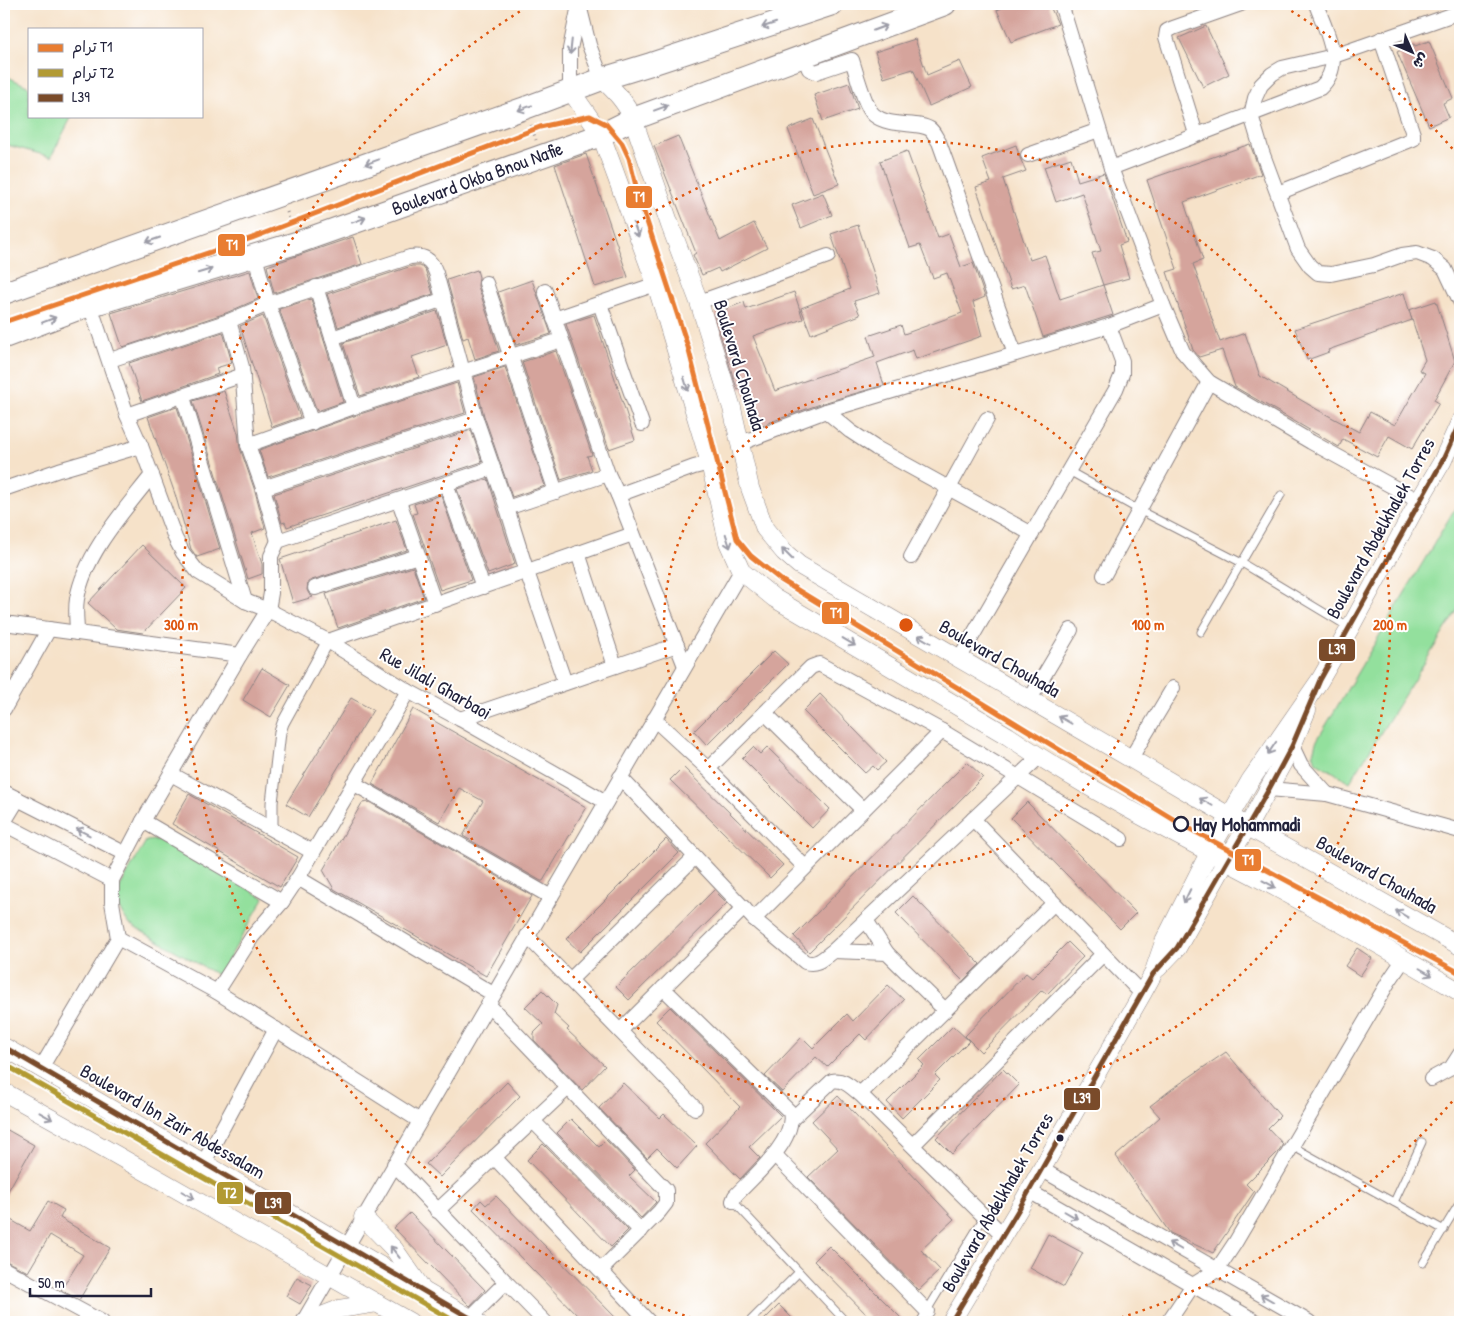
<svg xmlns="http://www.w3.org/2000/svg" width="1464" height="1326" viewBox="0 0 1464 1326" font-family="'Patrick Hand','Playpen Sans Arabic',sans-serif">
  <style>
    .green { fill: #93e09d; stroke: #5a816c }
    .building { fill: #d5a49c }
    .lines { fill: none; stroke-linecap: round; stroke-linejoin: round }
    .service-casing { stroke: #8c8282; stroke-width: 9 }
    .pedestrian-casing { stroke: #8c8282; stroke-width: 13 }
    .minor-casing { stroke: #8c8282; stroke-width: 16 }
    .tertiary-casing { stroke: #8c8282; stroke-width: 19 }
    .primary-casing { stroke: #8c8282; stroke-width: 24 }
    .path { stroke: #8c8282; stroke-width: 3; stroke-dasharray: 1 4; stroke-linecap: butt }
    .service { stroke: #fff; stroke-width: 7 }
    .pedestrian { stroke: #fff; stroke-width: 11 }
    .minor { stroke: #fff; stroke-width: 14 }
    .tertiary { stroke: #fff; stroke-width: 18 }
    .primary { stroke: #fff; stroke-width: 22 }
    .bus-1-casing { stroke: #fff; stroke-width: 9 }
    .bus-1 { stroke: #7a4b2a; stroke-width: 5 }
    .tram-1-casing { stroke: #fff; stroke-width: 9 }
    .tram-2-casing { stroke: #fff; stroke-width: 9 }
    .tram-1 { stroke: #e97d31; stroke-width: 5 }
    .tram-2 { stroke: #b29a33; stroke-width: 5 }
    .oneway { stroke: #9c9ca7 }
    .ring { fill: none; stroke: #de560e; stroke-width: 2.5; stroke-dasharray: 2.5 5 }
    .stop-dot { fill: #fff; stroke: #22223b; stroke-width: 2.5 }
    .bus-dot { fill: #22223b; stroke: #fff; stroke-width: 2 }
    .labels { text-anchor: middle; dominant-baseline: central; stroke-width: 4; stroke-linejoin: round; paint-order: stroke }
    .street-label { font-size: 19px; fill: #22223b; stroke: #fff }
    .stop-label { font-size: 19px; font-weight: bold; fill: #22223b; stroke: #fff; text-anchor: start }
    .centre { fill: #de560e; stroke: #fff; stroke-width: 2.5 }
    .ring-label { font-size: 15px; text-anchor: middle; font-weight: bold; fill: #de560e; stroke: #fff; stroke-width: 4; stroke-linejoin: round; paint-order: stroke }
    .line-badge { stroke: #fff; stroke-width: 2 }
    .badge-label { font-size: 14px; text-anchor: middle; font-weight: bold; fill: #fff }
  </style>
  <rect width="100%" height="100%" fill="#fff"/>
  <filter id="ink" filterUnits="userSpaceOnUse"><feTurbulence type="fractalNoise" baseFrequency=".02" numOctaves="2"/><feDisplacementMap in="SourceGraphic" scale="10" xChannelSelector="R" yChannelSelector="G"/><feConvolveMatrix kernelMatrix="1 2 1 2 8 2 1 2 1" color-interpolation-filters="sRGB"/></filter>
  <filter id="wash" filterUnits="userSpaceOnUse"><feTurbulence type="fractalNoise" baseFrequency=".0096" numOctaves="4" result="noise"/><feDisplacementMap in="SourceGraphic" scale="20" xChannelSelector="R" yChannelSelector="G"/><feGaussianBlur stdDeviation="1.12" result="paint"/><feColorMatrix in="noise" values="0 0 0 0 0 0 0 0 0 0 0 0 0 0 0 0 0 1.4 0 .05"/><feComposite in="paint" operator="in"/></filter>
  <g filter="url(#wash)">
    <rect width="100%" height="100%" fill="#f6e2c9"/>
    <g class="green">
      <path d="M4,75L29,87V116H72L51,157L4,144Z"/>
      <path d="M1460,500V606L1350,782L1316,762L1313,753L1316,742Z"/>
      <path d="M164,839L264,898L219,976L129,924L113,899L146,841Z"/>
    </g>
    <g id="blocks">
      <g class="building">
        <path d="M1011,4H1049L1058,24L1011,42L997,10Z"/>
        <path d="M1206,26L1229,74L1203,87L1179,38Z"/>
        <path d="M915,39L927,75L960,61L972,87L929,106L913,69L884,78L875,52Z"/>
        <path d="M1429,41L1453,98L1443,103L1449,117L1429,126L1397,52L1414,44L1415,46Z"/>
        <path d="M849,83L858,109L823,121L814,95Z"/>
        <path d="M813,119L839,184L813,194L788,129Z"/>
        <path d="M678,136L720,241L754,223L767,248L720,272L718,268L702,275L693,255L696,253L654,146Z"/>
        <path d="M1250,144L1261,174L1184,202L1203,260L1193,264L1220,342L1245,333L1260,376L1318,410L1359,432L1370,412L1395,425L1425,373L1419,370L1425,360L1409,310L1436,301L1455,361L1434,400L1439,403L1412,449L1389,436L1377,457L1343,439L1339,447L1235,387L1222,350L1199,357L1193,350L1167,272L1177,269L1147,180Z"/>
        <path d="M1016,145L1020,158L1026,171L1003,179L1030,260L1045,255L1060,299L1103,285L1113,315L1043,337L1025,285L1011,289L976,187L991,182L982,158Z"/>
        <path d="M907,151L938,238L949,234L961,267L973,263L985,297L973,302L982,336L916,359L913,350L877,363L884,385L823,403L757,427L742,388L738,390L734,380L714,314L744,302L746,309L794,292L803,319L753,336L775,391L875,357L868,336L901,325L904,334L962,313L947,273L933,278L920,245L910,248L880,161Z"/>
        <path d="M586,154L628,277L595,287L555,165Z"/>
        <path d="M1071,158L1078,181L1104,173L1127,242L1119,245L1129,278L1103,285L1092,253L1101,251L1082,193L1056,202L1044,167Z"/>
        <path d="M823,193L832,215L801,228L792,205Z"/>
        <path d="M858,225L880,293L854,301L860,315L811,334L801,308L850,289L831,234Z"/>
        <path d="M353,237L362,264L274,293L267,266Z"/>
        <path d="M412,266H420L425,269L433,294L338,327L327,294Z"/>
        <path d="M477,270L479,277L478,286L499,351L475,359L468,337L463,339L447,280Z"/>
        <path d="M250,271L258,299L226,313L123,347L122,346L111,313Z"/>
        <path d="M532,280L551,334L516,345L498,292Z"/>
        <path d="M1404,293L1412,320L1328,350L1329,352L1307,360L1295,329Z"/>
        <path d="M311,299L343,402L317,411L279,309Z"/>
        <path d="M437,311L447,345L412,357L419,377L360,396L343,343Z"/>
        <path d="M594,315L635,440L609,449L566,324Z"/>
        <path d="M263,316L300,417L272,427L240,326Z"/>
        <path d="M223,332L232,363L216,368L218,374L142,401L129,363Z"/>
        <path d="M556,351L592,455L587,456L592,470L561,480L522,362Z"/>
        <path d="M505,367L545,486L512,497L484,416L474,377Z"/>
        <path d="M457,383L465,413L268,477L259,450L357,415Z"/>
        <path d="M224,391L238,433L240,448L255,491L265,528L252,533L262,564V574L248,579L193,401Z"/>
        <path d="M177,407L220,549L197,557L191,549L175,494L148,417Z"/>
        <path d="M471,430L482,462L287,527L285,522L282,523L274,494Z"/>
        <path d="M488,479L515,564L488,574L457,489Z"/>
        <path d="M441,495L471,580L440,590L413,514L417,513L414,504Z"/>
        <path d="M396,520L407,550L312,580L308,582L307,590L309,594L313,597L293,603L280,559Z"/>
        <path d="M142,545L186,588L143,633L116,629L88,603Z"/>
        <path d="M413,567L424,598L338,628L326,594Z"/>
        <path d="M774,651L788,664L707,745L694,731Z"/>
        <path d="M262,668L290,685L271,717L243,700Z"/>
        <path d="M820,694L886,762L877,770L873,766L865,773L803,711Z"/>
        <path d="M351,698L373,710L308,817L286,804Z"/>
        <path d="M413,709L586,807L543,881H541L463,836L483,801L459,788L439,822L372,784Z"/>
        <path d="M753,747L760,754L767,747L830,809L812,828L742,758Z"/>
        <path d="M967,762L983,777L809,952L794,936Z"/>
        <path d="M683,767L783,865L770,878L670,780Z"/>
        <path d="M189,794L298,857L280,887L172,824Z"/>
        <path d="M369,802L532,896L486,976L334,889L323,870L362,803Z"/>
        <path d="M1027,802L1136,913L1120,929L1011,818Z"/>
        <path d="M666,839L679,853L580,952L566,939Z"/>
        <path d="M714,890L727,903L629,1000L616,987Z"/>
        <path d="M913,896L980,964L963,981L896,913Z"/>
        <path d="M1068,942L1083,957L1047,994L1042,990L981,1052L965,1036L1026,973L1032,978Z"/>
        <path d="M1357,948L1372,958L1360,976L1345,966Z"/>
        <path d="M888,985L904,1000L866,1040L860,1034L827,1067L816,1057L782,1092L765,1076L802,1037L813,1048L847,1014L853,1021Z"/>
        <path d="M542,990L557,1005L554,1014L569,1028L567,1030L605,1066L582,1090L534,1040V1033L543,1024L525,1007Z"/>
        <path d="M670,1007L781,1116L749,1147L760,1158L740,1179L705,1143L740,1107L656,1021Z"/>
        <path d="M953,1026L969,1041L935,1075L940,1080L902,1118L887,1102L924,1065L919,1060Z"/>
        <path d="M1226,1052L1280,1116L1268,1128L1283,1144L1278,1152L1246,1184L1254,1192L1213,1253L1170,1233L1116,1156L1160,1117L1150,1106L1172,1089Z"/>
        <path d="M1003,1069L1019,1085L952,1154L936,1138Z"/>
        <path d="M507,1082L520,1096L440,1177L426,1164Z"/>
        <path d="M623,1083L660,1118L664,1114L697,1146L677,1168L657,1148L647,1158L599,1108Z"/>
        <path d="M838,1096L954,1219L921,1250L940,1270L919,1290L808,1177L838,1149L812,1121Z"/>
        <path d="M571,1119L599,1147L606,1140L635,1170L629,1176L656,1202L641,1218L557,1133Z"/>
        <path d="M4,1128L34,1145L4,1198Z"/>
        <path d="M543,1144L628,1230L611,1247L527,1160Z"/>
        <path d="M496,1196L548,1249L620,1322H584L473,1209L481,1200L486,1205Z"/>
        <path d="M48,1201L64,1210L60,1218L110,1248L79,1300L61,1290L83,1255L50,1235L28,1272L4,1260V1216L30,1231Z"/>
        <path d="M410,1213L485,1290L470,1306L394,1228Z"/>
        <path d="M1048,1234L1083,1253L1064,1287L1030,1268Z"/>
        <path d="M829,1246L905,1322H874L814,1261Z"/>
        <path d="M297,1277L312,1285L300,1304L286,1296Z"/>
        <path d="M779,1305L796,1322H762Z"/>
      </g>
    </g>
  </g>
  <g filter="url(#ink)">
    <use href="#blocks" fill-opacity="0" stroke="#8c8282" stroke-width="1"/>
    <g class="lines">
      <defs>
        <g id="service">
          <path d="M1069,471L1139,510L1242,563L1350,628"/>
          <path d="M1201,632L1281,495"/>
          <path d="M1292,1146L1444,1230"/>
          <path d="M733,1201L846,1322"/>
          <path d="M1394,1202L1422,1142"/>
          <path d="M1423,1263L1460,1202"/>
          <path d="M749,1322L799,1272"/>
          <path d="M920,1322L984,1217"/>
        </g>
        <path id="pedestrian" d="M272,829V803L280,732L283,723L328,641"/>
        <g id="minor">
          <path d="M1061,4L1111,168L1163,305L1183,352L1209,382L1311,442L1419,501"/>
          <path d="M580,9L589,45L602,79"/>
          <path d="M1460,12L1334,56L1282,68L1272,74L1261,85L1255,98L1251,115L1262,152L1298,249L1310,266L1318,273L1331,274L1374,265L1402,255L1417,253L1433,259L1445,269L1460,301"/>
          <path d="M804,56L809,69L816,72L852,60C856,72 865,108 874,115C890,128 918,121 930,129C934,132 936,138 939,142L1015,354"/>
          <path d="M570,89V49L579,5"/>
          <path d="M1196,134L1166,37L1167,31L1173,28L1241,4"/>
          <path d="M1028,155L1099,130"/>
          <path d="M1111,168L1320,88C1346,64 1326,32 1316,4"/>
          <path d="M1278,193L1413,139V134L1381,39"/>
          <path d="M255,256L268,304L312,423"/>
          <path d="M486,283L556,492"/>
          <path d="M316,287L354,407"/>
          <path d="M545,291L608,474L618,495L685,666"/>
          <path d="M699,302L828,256"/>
          <path d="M600,304L642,424"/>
          <path d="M90,305L127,415L141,446L175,538L183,553L198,572L245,601L268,610L328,641L408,691L460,719L606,802"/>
          <path d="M554,319L656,284"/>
          <path d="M229,321L242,367L248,445L263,488L278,541"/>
          <path d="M332,338L444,299"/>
          <path d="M110,360L229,321L268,304L410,257C424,255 431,259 436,273L476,419L507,508L527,572L565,683"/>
          <path d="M183,397L245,601"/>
          <path d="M826,411L850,431L876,448L1032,534"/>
          <path d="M127,415L243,375"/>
          <path d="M741,443L826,411L1109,326L1163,305"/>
          <path d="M248,445L354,407L561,340"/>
          <path d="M446,484L483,587"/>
          <path d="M263,488L476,419"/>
          <path d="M4,489L59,470L141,446"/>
          <path d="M618,495L694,467L710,463"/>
          <path d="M399,501L435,604"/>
          <path d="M507,508L608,474"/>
          <path d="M578,553L615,666"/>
          <path d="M911,557L987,419"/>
          <path d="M1104,575L1209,382"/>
          <path d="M315,588L418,556"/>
          <path d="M4,623L240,655"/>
          <path d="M77,633C77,622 75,610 77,599C85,553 124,511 152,475"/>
          <path d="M328,641L633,534"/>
          <path d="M959,659L1116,389L1122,374V361L1109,326"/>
          <path d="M1030,699L1071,630"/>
          <path d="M4,709L49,629"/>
          <path d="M765,713L863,810"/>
          <path d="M460,719L677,645"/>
          <path d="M654,719L708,769L805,867"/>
          <path d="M1292,746L1301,765L1327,794"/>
          <path d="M1131,758L1173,688"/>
          <path d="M708,769L811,667L819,664L942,731L1121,839"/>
          <path d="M171,774L313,852"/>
          <path d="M620,777L754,919L805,962C817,966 823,958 833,951L1039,757"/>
          <path d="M353,783L551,897"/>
          <path d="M1269,789L1327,794L1460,831"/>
          <path d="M4,792L126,854"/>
          <path d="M973,819L1142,994"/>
          <path d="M143,821L282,902"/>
          <path d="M4,822L18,799"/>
          <path d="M4,824L112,880"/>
          <path d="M298,878L493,994"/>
          <path d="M754,919L942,731"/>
          <path d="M866,920L887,953"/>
          <path d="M527,936L695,1108"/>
          <path d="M118,938L217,992L420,1121"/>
          <path d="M833,951L887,953L945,1010"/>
          <path d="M570,980L695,857"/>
          <path d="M663,988L790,1112C797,1140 753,1177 735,1196L733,1201"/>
          <path d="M217,992L252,937L282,902L298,878L408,691"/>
          <path d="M488,1004L666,1190V1203L659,1212L601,1270"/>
          <path d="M620,1031L744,908"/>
          <path d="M41,1068L118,938L112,902V880L143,821L240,655L268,610L271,593V556L278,541L492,468"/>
          <path d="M1431,1079L1451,1068L1460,1054"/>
          <path d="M860,1094L1053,904"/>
          <path d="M792,1119L832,1081C843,1078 852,1088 860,1094L1003,1235"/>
          <path d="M533,1121L641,1231"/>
          <path d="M913,1145L1103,954"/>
          <path d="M774,1154L927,1311"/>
          <path d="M494,1157L649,1322"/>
          <path d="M203,1164L276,1029"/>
          <path d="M394,1164L506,1282L470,1318"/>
          <path d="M1041,1169L1309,1322"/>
          <path d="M1029,1191L1257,1322"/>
          <path d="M437,1211L568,1088"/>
          <path d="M4,1269L102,1322"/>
          <path d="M506,1282L545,1322"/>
          <path d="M303,1322L741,571"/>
          <path d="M1168,1322L1193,1285L1217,1270L1235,1243L1389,981L1404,959"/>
        </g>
        <g id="tertiary">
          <path d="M602,79C615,91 626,102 633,119L670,225L699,302L732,408L750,488L765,529L784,552L799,565L1229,816L1460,946"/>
          <path d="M570,89C580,105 591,119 601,135L656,284L710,463L728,542L741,571L774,598L1008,736C1077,783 1154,823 1228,862C1307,903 1384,947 1460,992"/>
          <path d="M1158,968L1177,948L1226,861L1248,826L1292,746L1307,710"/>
          <path d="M4,1047L477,1322"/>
          <path d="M4,1092L104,1148L410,1322"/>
          <path d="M363,1217L394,1249L420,1286"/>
          <path d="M306,1322L339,1309L377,1303"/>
          <path d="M951,1322L1020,1207L1142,994L1153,974L1164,942L1214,843L1250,781L1320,680L1350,628L1419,501L1442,462L1460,422"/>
        </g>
        <g id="primary">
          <path d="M4,293L525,108L602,79L651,64L832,4"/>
          <path d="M4,337L75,310L296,243L601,135L633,119L945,4"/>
        </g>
      </defs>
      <use href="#service" class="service-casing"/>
      <use href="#pedestrian" class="pedestrian-casing"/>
      <use href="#minor" class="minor-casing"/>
      <use href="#tertiary" class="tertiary-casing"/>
      <use href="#primary" class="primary-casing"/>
      <g class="path">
        <path d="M531,125L536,140"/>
        <path d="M287,212L291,225"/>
      </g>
      <use href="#service" class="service"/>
      <use href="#pedestrian" class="pedestrian"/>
      <use href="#minor" class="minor"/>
      <use href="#tertiary" class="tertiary"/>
      <use href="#primary" class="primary"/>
      <defs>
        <g id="bus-1">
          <path d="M4,1047L477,1322"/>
          <path d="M951,1322L1020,1207L1153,974L1177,948L1269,789L1292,746L1320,680L1442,462L1460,422"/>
        </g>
      </defs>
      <use href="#bus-1" class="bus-1-casing"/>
      <use href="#bus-1" class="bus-1"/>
      <defs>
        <path id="tram-1" d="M4,322L252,238L540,127L590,116L606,124L622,143L629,158L638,194L688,347L737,539L751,556L781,580L1181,824L1460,973"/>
        <path id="tram-2" d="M4,1064L456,1322"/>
      </defs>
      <use href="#tram-1" class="tram-1-casing"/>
      <use href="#tram-2" class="tram-2-casing"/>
      <use href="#tram-1" class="tram-1"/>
      <use href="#tram-2" class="tram-2"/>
    </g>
    <defs><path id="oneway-shaft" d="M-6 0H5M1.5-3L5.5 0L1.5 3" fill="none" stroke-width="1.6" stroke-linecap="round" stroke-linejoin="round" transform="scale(1.25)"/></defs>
    <g class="oneway">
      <use href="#oneway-shaft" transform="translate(769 25) rotate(162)"/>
      <use href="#oneway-shaft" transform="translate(880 28) rotate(-20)"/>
      <use href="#oneway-shaft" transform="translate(571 47) rotate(96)"/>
      <use href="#oneway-shaft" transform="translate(525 108) rotate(160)"/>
      <use href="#oneway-shaft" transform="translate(661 108) rotate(-20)"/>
      <use href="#oneway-shaft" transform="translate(372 162) rotate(160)"/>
      <use href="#oneway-shaft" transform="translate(359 220) rotate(-20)"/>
      <use href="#oneway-shaft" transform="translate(636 230) rotate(70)"/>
      <use href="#oneway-shaft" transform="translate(153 240) rotate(161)"/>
      <use href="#oneway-shaft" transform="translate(205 271) rotate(-17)"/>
      <use href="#oneway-shaft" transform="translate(49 320) rotate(-21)"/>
      <use href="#oneway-shaft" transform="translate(686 384) rotate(73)"/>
      <use href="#oneway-shaft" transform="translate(728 541) rotate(72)"/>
      <use href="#oneway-shaft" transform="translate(787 554) rotate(-135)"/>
      <use href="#oneway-shaft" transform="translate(924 639) rotate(-150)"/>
      <use href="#oneway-shaft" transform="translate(849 642) rotate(31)"/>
      <use href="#oneway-shaft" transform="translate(1065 720) rotate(-150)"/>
      <use href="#oneway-shaft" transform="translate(1272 748) rotate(124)"/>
      <use href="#oneway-shaft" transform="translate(1206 802) rotate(-150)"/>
      <use href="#oneway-shaft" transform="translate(83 832) rotate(-153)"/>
      <use href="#oneway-shaft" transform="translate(1269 884) rotate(28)"/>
      <use href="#oneway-shaft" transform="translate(1187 896) rotate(116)"/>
      <use href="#oneway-shaft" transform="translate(1402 914) rotate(-150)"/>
      <use href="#oneway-shaft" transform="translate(1426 972) rotate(30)"/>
      <use href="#oneway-shaft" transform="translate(46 1116) rotate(29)"/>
      <use href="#oneway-shaft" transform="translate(188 1195) rotate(30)"/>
      <use href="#oneway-shaft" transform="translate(1071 1215) rotate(30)"/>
      <use href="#oneway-shaft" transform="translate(1175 1246) rotate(-150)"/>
      <use href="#oneway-shaft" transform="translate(395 1252) rotate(-128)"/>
      <use href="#oneway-shaft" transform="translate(1267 1298) rotate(-150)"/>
    </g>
  </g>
  <g class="ring">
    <circle cx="906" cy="625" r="242"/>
    <circle cx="906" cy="625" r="484"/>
    <path d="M1457 1096A725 725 0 0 1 1106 1322M706 1322A725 725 0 0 1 527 7M1285 7A725 725 0 0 1 1457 154"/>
  </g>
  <circle class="stop-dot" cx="1181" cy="824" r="7"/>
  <circle class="bus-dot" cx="1060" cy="1138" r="4.5"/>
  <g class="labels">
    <g class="street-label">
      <text transform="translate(477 178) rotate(-20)">Boulevard Okba Bnou Nafie</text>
      <text transform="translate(740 365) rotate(73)">Boulevard Chouhada</text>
      <text transform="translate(1380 528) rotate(-61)">Boulevard Abdelkhalek Torres</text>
      <text transform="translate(1000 658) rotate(30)">Boulevard Chouhada</text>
      <text transform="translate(436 683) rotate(30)">Rue Jilali Gharbaoi</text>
      <text transform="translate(1377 874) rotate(30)">Boulevard Chouhada</text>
      <text transform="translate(173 1121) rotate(30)">Boulevard Ibn Zair Abdessalam</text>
      <text transform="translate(997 1202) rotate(-60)">Boulevard Abdelkhalek Torres</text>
    </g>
    <g class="stop-label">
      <text x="1193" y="824">Hay Mohammadi</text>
    </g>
  </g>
  <circle cx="906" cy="625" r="8" class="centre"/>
  <g class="ring-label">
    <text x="1148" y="630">100 m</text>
    <text x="1390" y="630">200 m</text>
    <text x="181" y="630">300 m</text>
  </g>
  <g class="line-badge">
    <rect x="625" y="185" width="28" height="24" rx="5" fill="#e97d31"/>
    <rect x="217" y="233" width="29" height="24" rx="5" fill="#e97d31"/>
    <rect x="821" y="601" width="29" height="24" rx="5" fill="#e97d31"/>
    <rect x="1318" y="638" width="38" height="24" rx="5" fill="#7a4b2a"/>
    <rect x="1234" y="848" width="28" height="24" rx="5" fill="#e97d31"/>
    <rect x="1063" y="1087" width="38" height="24" rx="5" fill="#7a4b2a"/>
    <rect x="216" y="1181" width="28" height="24" rx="5" fill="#b29a33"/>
    <rect x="254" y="1191" width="38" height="24" rx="5" fill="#7a4b2a"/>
  </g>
  <g class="badge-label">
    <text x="639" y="202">T1</text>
    <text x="232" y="250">T1</text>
    <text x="836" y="618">T1</text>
    <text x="1337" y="654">L39</text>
    <text x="1248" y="865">T1</text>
    <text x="1082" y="1103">L39</text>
    <text x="230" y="1198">T2</text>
    <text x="273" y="1208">L39</text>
  </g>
  <rect width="1464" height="1326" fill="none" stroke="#fff" stroke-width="20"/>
  <rect x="28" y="28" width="175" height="90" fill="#ffffff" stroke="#a7a7b1"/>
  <rect x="38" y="44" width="25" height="8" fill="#e97d31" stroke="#a7a7b1"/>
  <text x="72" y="52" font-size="15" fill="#22223b">ترام T1</text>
  <rect x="38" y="69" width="25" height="8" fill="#b29a33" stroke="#a7a7b1"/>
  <text x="72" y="78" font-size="15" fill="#22223b">ترام T2</text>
  <rect x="38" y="94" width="25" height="8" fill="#7a4b2a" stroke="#a7a7b1"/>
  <text x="72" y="102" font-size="15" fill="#22223b">L39</text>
  <g transform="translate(1412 52) rotate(135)" stroke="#ffffff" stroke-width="4" paint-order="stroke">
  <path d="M0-4L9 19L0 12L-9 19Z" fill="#22223b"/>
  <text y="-8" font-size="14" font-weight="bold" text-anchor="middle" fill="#22223b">ش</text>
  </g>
  <path d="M30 1288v8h121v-8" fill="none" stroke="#22223b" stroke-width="2.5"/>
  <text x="38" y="1288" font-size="15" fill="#22223b" stroke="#ffffff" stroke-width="4" paint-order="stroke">50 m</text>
</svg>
